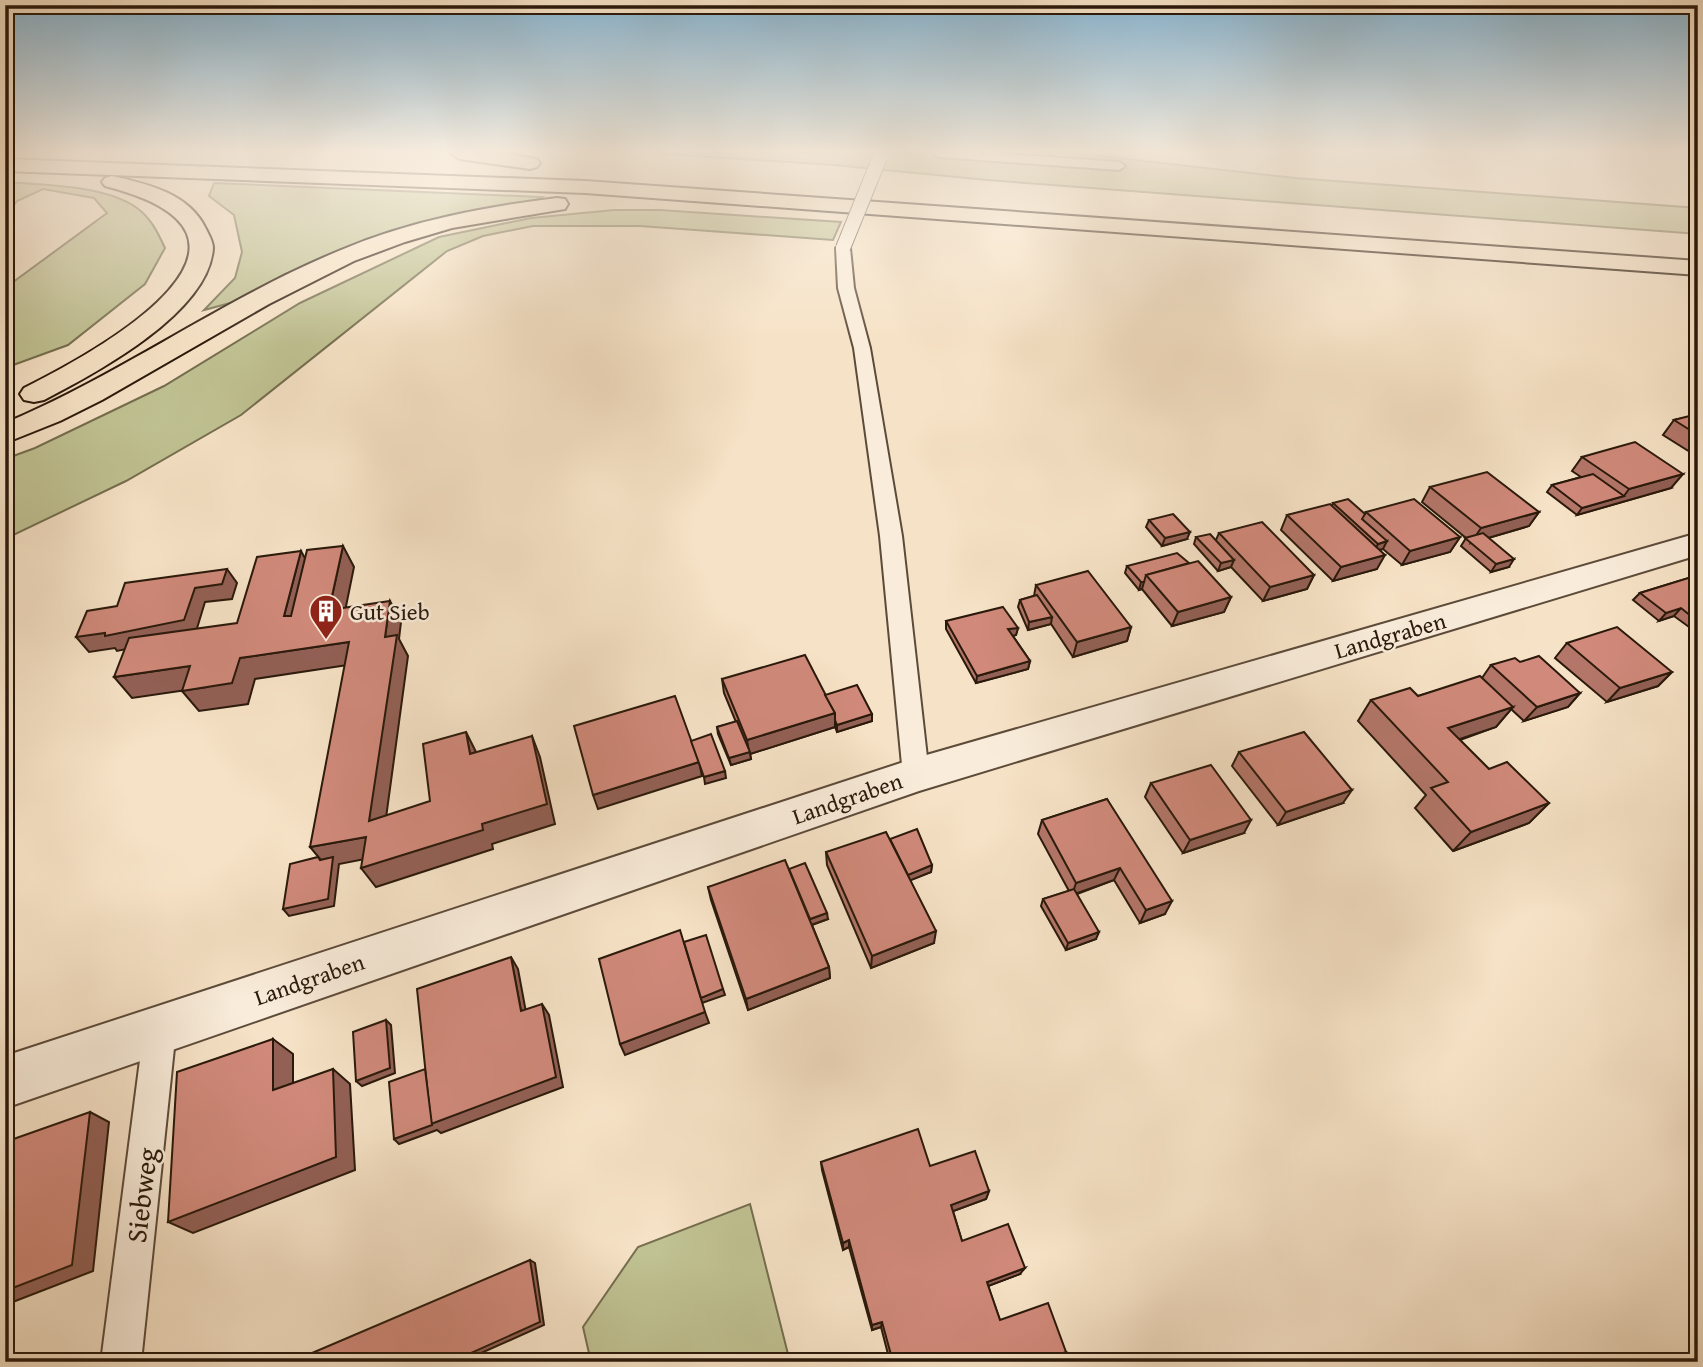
<svg xmlns="http://www.w3.org/2000/svg" width="1703" height="1367" viewBox="0 0 1703 1367" font-family="'Gentium Book Plus',serif">
  <style>
    .green { fill: #c0c293; stroke: #756e4f; stroke-width: 2 }
    .lines { fill: none; stroke-linecap: round; stroke-linejoin: round }
    .lane-casing { stroke: #5d4b3a; stroke-width: 4 }
    .street-casing { stroke: #5d4b3a; stroke-width: 4 }
    .highway-casing { stroke: #2a190b; stroke-width: 4 }
    .lane { fill: #f9ecda; fill-rule: evenodd }
    .street { fill: #f9ecda; fill-rule: evenodd }
    .highway { fill: #f6e2c6; fill-rule: evenodd }
    .lane-bridge-casing { stroke: #5d4b3a; stroke-width: 16; stroke-linecap: butt }
    .lane-bridge { stroke: #f9ecda; stroke-width: 14 }
    .wall { fill: #b37669; stroke: #2a190b; stroke-width: 2 }
    .shaded-wall { fill: #926055; stroke: #2a190b; stroke-width: 2 }
    .building { fill: #d0897a; stroke: #2a190b; stroke-width: 2 }
    .labels { text-anchor: middle; dominant-baseline: central; stroke-width: 5; stroke-linejoin: round; paint-order: stroke }
    .poi-label { font-size: 23px; fill: #2a190b; stroke: #f9ecda; text-anchor: start }
    .street-label { font-size: 23px; fill: #2a190b; stroke: #f9ecda }
    .near-street-label { font-size: 28px; fill: #2a190b; stroke: #f9ecda }
  </style>
  <rect width="100%" height="100%" fill="#f6e2c6"/>
  <filter id="stains"><feTurbulence type="fractalNoise" baseFrequency=".00286" numOctaves="4"/><feColorMatrix values="0 0 0 0 .2 0 0 0 0 .09 0 0 0 0 .02 0 0 0 .5 -.17"/></filter>
  <radialGradient id="worn" r=".72"><stop offset=".6" stop-color="#630" stop-opacity="0"/><stop offset="1" stop-color="#630" stop-opacity=".3"/></radialGradient>
  <g class="green">
    <path d="M649,153H1073L1295,178L1698,208V234L987,180L834,165Z"/>
    <path d="M5,182C43,185 106,185 137,208C151,218 158,233 165,248L145,284L68,345L5,368V288L107,213L94,198L43,189L17,201L5,217Z"/>
    <path d="M214,183L542,197L535,201L477,211L316,263L285,274L234,302L204,310L235,278L242,252L234,215L209,196Z"/>
    <path d="M614,210H660L841,222L833,240L640,226H533L483,236L447,251L241,415L126,481L5,539V459L35,448L164,386L300,303L439,237L531,218Z"/>
    <path d="M750,1204L790,1362H591L583,1327L638,1247Z"/>
  </g>
  <g class="lines">
    <defs>
      <g id="lane">
        <path d="M933,153H993L1119,162L1125,166L1119,170L939,157Z"/>
        <path d="M843,244L850,248L854,288L870,348L902,536L929,775L925,783L916,786L907,783L903,775L880,536L854,348L838,288L836,248Z"/>
        <path d="M160,1013L171,1018L176,1029L141,1362H101L144,1029L149,1018Z"/>
      </g>
      <path id="street" d="M1698,533V555L919,791L5,1108V1056L916,758Z"/>
      <g id="highway">
        <path d="M450,153H503L537,159L540,163L537,167L530,169L460,159Z"/>
        <path d="M5,159L585,181L1698,261V275L585,193L5,171Z"/>
        <path d="M112,176C147,184 189,193 206,229C209,235 213,242 213,248C209,313 96,373 44,400L34,402L24,400L20,394L24,388C104,348 302,236 105,186L102,182L105,178Z"/>
        <path d="M557,198L565,199L568,204L565,209L452,228L405,242L354,261L269,304L102,400L60,421L5,443V423C122,374 224,298 341,250C410,221 483,207 557,198Z"/>
      </g>
    </defs>
    <use href="#lane" class="lane-casing"/>
    <use href="#street" class="street-casing"/>
    <use href="#highway" class="highway-casing"/>
    <use href="#lane" class="lane"/>
    <use href="#street" class="street"/>
    <use href="#highway" class="highway"/>
    <defs>
      <path id="lane-bridge" d="M843,248L880,157"/>
    </defs>
    <use href="#lane-bridge" class="lane-bridge-casing"/>
    <use href="#lane-bridge" class="lane-bridge"/>
  </g>
  <g class="wall">
    <path d="M1698,415V457L1663,435L1674,420Z"/>
    <path d="M1582,457L1671,488L1577,515L1547,492L1552,485L1581,477L1572,471Z"/>
    <path d="M1430,487L1539,512L1529,526L1488,538L1509,567L1491,572L1461,546L1466,538L1422,502Z"/>
    <path d="M1333,503L1365,514L1366,512L1460,537L1450,552L1402,565L1383,549L1379,550L1377,569L1333,581L1281,530L1287,515L1332,506Z"/>
    <path d="M1149,520L1187,539L1162,546L1146,527Z"/>
    <path d="M1219,533L1314,575L1307,589L1263,601L1231,567L1218,571L1194,544L1196,537L1216,540Z"/>
    <path d="M1127,566L1231,597L1224,612L1172,626L1142,589L1139,590L1125,573Z"/>
    <path d="M1698,575V624L1689,627L1674,616L1659,621L1633,600L1640,593Z"/>
    <path d="M1036,585L1131,627L1127,641L1073,657L1051,624L1028,630L1018,607L1020,600L1034,596Z"/>
    <path d="M946,621L1018,628L1016,635L1013,636L1030,661L1028,669L976,683L946,629Z"/>
    <path d="M1567,643L1672,672L1658,686L1607,702L1555,658Z"/>
    <path d="M1520,662L1580,693L1568,707L1524,721L1511,709L1496,727L1460,740L1489,769L1549,803L1529,823L1453,851L1415,808L1426,795L1358,721L1371,700L1418,696L1482,678L1491,665Z"/>
    <path d="M722,679L825,695L872,714V721L837,732L835,727L750,754L751,759L731,765L718,734L717,727L736,722L724,693Z"/>
    <path d="M1239,752L1343,803L1278,825L1232,766Z"/>
    <path d="M1151,783L1244,833L1183,853L1145,797Z"/>
    <path d="M1107,799L1165,914L1140,923L1114,880L1077,894L1096,939L1066,950L1041,906L1043,899L1069,891L1038,834L1042,820Z"/>
    <path d="M890,839L932,865L931,872L910,880L934,943L871,968L827,865L826,852Z"/>
    <path d="M789,869L828,919L812,925L829,967L830,978L748,1010L711,900L708,887Z"/>
    <path d="M821,1162L930,1166L989,1191L986,1199L953,1211L962,1241L1020,1274L988,1286L1000,1320L1066,1352L1060,1356L1045,1362H890L881,1327L872,1330L849,1247L843,1250L822,1170Z"/>
  </g>
  <g class="shaded-wall">
    <path d="M1683,474L1671,488L1577,515L1582,508L1624,496L1629,489Z"/>
    <path d="M1539,512L1529,526L1471,543L1481,528Z"/>
    <path d="M1190,532L1187,539L1162,546L1165,538Z"/>
    <path d="M1460,537L1450,552L1402,565L1410,551Z"/>
    <path d="M1387,541L1383,549L1374,551L1378,544Z"/>
    <path d="M343,546L354,567L341,631L329,610Z"/>
    <path d="M301,551L313,573L298,637L284,616Z"/>
    <path d="M1385,555L1377,569L1333,581L1341,567Z"/>
    <path d="M1514,559L1509,567L1491,572L1496,564Z"/>
    <path d="M1234,560L1231,567L1218,571L1221,563Z"/>
    <path d="M227,569L237,583L232,599L205,602L195,635L117,651L115,648L89,652L76,637L195,588Z"/>
    <path d="M1314,575L1307,589L1263,601L1270,587Z"/>
    <path d="M1141,582H1144L1142,589L1139,590Z"/>
    <path d="M1231,597L1224,612L1172,626L1178,612Z"/>
    <path d="M390,601L401,622L399,639L408,656L383,840L369,821L385,637Z"/>
    <path d="M1681,608L1674,616L1659,621L1666,613Z"/>
    <path d="M1052,617L1051,624L1028,630L1029,622Z"/>
    <path d="M1698,619V624L1689,627L1696,620Z"/>
    <path d="M1131,627L1127,641L1073,657L1077,642Z"/>
    <path d="M1018,628L1016,635L1007,637L1008,629Z"/>
    <path d="M349,642L361,663L255,679L248,704L199,711L182,691L240,658Z"/>
    <path d="M1030,661L1028,669L976,683L977,676Z"/>
    <path d="M190,666L207,687L132,698L114,677Z"/>
    <path d="M1672,672L1658,686L1607,702L1620,688Z"/>
    <path d="M1580,693L1568,707L1524,721L1537,707Z"/>
    <path d="M1513,707L1496,727L1433,748L1448,728Z"/>
    <path d="M835,713V727L750,754L751,759L731,765L729,758L749,752L747,740Z"/>
    <path d="M872,714V721L837,732V725Z"/>
    <path d="M466,732L476,752L470,754Z"/>
    <path d="M532,736L540,757L555,824L492,844L493,849L376,887L361,868L482,824Z"/>
    <path d="M699,762L702,776L598,809L593,795Z"/>
    <path d="M725,771L726,778L705,784L704,777Z"/>
    <path d="M1352,790L1343,803L1278,825L1286,812Z"/>
    <path d="M1549,803L1529,823L1453,851L1471,832Z"/>
    <path d="M1251,820L1244,833L1183,853L1190,840Z"/>
    <path d="M366,837L380,856L339,864L334,906L289,916L283,909L326,866L310,847Z"/>
    <path d="M932,865L931,872L904,883L905,876Z"/>
    <path d="M1120,868L1114,880L1072,895L1076,883Z"/>
    <path d="M1172,901L1165,914L1140,923L1146,910Z"/>
    <path d="M827,913L828,919L808,926V920Z"/>
    <path d="M936,931L934,943L871,968L872,956Z"/>
    <path d="M1099,932L1096,939L1066,950L1068,943Z"/>
    <path d="M511,957L518,969L528,1023L521,1011Z"/>
    <path d="M829,967L830,978L748,1010L746,999Z"/>
    <path d="M723,989L725,995L702,1003L700,998Z"/>
    <path d="M542,1004L549,1015L563,1087L441,1133L437,1130L399,1144L394,1139Z"/>
    <path d="M705,1012L709,1023L625,1055L620,1044Z"/>
    <path d="M386,1020L391,1025L395,1073L362,1086L356,1081Z"/>
    <path d="M273,1039L293,1054V1104L273,1090Z"/>
    <path d="M333,1069L350,1084L355,1170L193,1233L168,1222Z"/>
    <path d="M90,1112L109,1122L93,1271L5,1305V1291Z"/>
    <path d="M989,1191L986,1199L948,1213L951,1205Z"/>
    <path d="M849,1240V1247L843,1250V1243Z"/>
    <path d="M530,1260L535,1263L544,1325L461,1362H451Z"/>
    <path d="M1025,1268L1020,1274L983,1288L987,1282Z"/>
    <path d="M882,1322L881,1327L872,1330V1325Z"/>
    <path d="M1066,1352L1060,1356L1045,1362H1041Z"/>
  </g>
  <g class="building">
    <path d="M1697,414L1698,415V435L1674,420Z"/>
    <path d="M1635,442L1683,474L1629,489L1582,457Z"/>
    <path d="M1487,472L1539,512L1481,528L1430,487Z"/>
    <path d="M1593,474L1624,496L1582,508L1552,485Z"/>
    <path d="M1348,499L1365,514L1362,519L1387,541L1378,544L1333,503Z"/>
    <path d="M1414,499L1460,537L1410,551L1366,512Z"/>
    <path d="M1330,504L1385,555L1341,567L1287,515Z"/>
    <path d="M1173,514L1190,532L1165,538L1149,520Z"/>
    <path d="M1262,522L1314,575L1270,587L1219,533Z"/>
    <path d="M1483,533L1514,559L1496,564L1465,538Z"/>
    <path d="M1210,534L1234,560L1221,563L1196,537Z"/>
    <path d="M343,546L329,610L390,601L385,637L397,635L369,821L430,801L423,744L466,732L470,754L532,736L547,804L482,824L483,830L361,868L366,837L310,847L349,642L240,658L232,683L182,691L190,666L114,677L129,638L237,623L257,557L301,551L284,616H291L307,550Z"/>
    <path d="M1177,553L1189,563L1146,575L1144,582H1141L1127,566Z"/>
    <path d="M1198,561L1231,597L1178,612L1146,575Z"/>
    <path d="M227,569L222,584L195,588L184,620L105,636V633L76,637L87,611L117,606L125,583Z"/>
    <path d="M1088,571L1131,627L1077,642L1036,585Z"/>
    <path d="M1698,575V619L1696,620L1681,608L1666,613L1640,593Z"/>
    <path d="M1037,595L1052,617L1029,622L1020,600Z"/>
    <path d="M1003,607L1018,628L1008,629L1030,661L977,676L946,621Z"/>
    <path d="M1617,627L1672,672L1620,688L1567,643Z"/>
    <path d="M805,655L835,713L747,740L722,679Z"/>
    <path d="M1539,656L1580,693L1537,707L1491,665L1515,658L1520,662Z"/>
    <path d="M1480,676L1513,707L1448,728L1489,769L1507,762L1549,803L1471,832L1431,788L1448,782L1371,700L1410,688L1418,696Z"/>
    <path d="M857,685L872,714L837,725L835,720V713L825,695Z"/>
    <path d="M675,696L699,762L593,795L574,726Z"/>
    <path d="M737,721L750,752L729,758L717,727Z"/>
    <path d="M1304,732L1352,790L1286,812L1239,752Z"/>
    <path d="M711,734L725,771L704,777L691,741Z"/>
    <path d="M1211,765L1251,820L1190,840L1151,783Z"/>
    <path d="M1107,799L1172,901L1146,910L1120,868L1076,883L1042,820Z"/>
    <path d="M917,829L932,865L908,875L890,839Z"/>
    <path d="M886,832L936,931L872,956L826,852Z"/>
    <path d="M318,857L320,860L333,857L328,899L283,909L290,864Z"/>
    <path d="M785,860L829,967L746,999L708,887Z"/>
    <path d="M805,863L827,913L810,919L789,869Z"/>
    <path d="M1074,889L1099,932L1068,943L1043,899Z"/>
    <path d="M680,930L705,1012L620,1044L599,959Z"/>
    <path d="M706,935L723,989L701,998L684,942Z"/>
    <path d="M511,957L521,1011L542,1004L556,1077L431,1124L417,989Z"/>
    <path d="M386,1020L390,1068L356,1081L353,1032Z"/>
    <path d="M273,1039V1090L333,1069L336,1157L168,1222L177,1072Z"/>
    <path d="M425,1069L432,1125L394,1139L389,1082Z"/>
    <path d="M90,1112L72,1265L5,1291V1142Z"/>
    <path d="M918,1129L930,1166L975,1151L989,1191L951,1205L962,1241L1008,1224L1025,1268L987,1282L1000,1320L1048,1303L1066,1352L1041,1362H893L882,1322L872,1325L849,1240L843,1243L821,1162Z"/>
    <path d="M530,1260L540,1322L451,1362H291Z"/>
  </g>
  <linearGradient id="sky" x2="0" y2="1"><stop stop-color="#8ab8d5"/><stop offset="0.44" stop-color="#fbf2e5"/><stop offset="1" stop-color="#fbf2e5" stop-opacity="0"/></linearGradient>
  <rect width="1703" height="344" fill="url(#sky)"/>
  <defs>
    <symbol id="building-pin" viewBox="-11 -11 22 30"><path d="M0 17L-7.5 6A9.5 9.5 0 1 1 7.5 6Z" fill="#8f2418" stroke="#f9ecda"/><path d="M-4-6H4V6H1V3H-1V6H-4ZM-2.5-4.3h1.7v1.8h-1.7ZM.8-4.3h1.7v1.8H.8ZM-2.5-1h1.7V.8h-1.7ZM.8-1h1.7V.8H.8Z" fill="#fff"/></symbol>
  </defs>
  <g fill-rule="evenodd">
    <use href="#building-pin" x="307" y="592" width="38" height="52"/>
  </g>
  <g class="labels">
    <g class="poi-label">
      <text x="350" y="611">Gut Sieb</text>
    </g>
    <g class="street-label">
      <text transform="translate(1390 635) rotate(-16)">Landgraben</text>
      <text transform="translate(847 798) rotate(-19)">Landgraben</text>
      <text transform="translate(309 979) rotate(-19)">Landgraben</text>
    </g>
    <g class="near-street-label">
      <text transform="translate(141 1195) rotate(-83)">Siebweg</text>
    </g>
  </g>
  <rect width="1703" height="1367" fill="none" stroke="#f6e2c6" stroke-width="28"/>
  <rect x="7" y="7" width="1689" height="1353" fill="none" stroke="#2a190b" stroke-width="3.5"/>
  <rect x="14" y="14" width="1675" height="1339" fill="none" stroke="#2a190b" stroke-width="2"/>
  <rect width="100%" height="100%" filter="url(#stains)"/>
  <rect width="100%" height="100%" fill="url(#worn)"/>
</svg>
